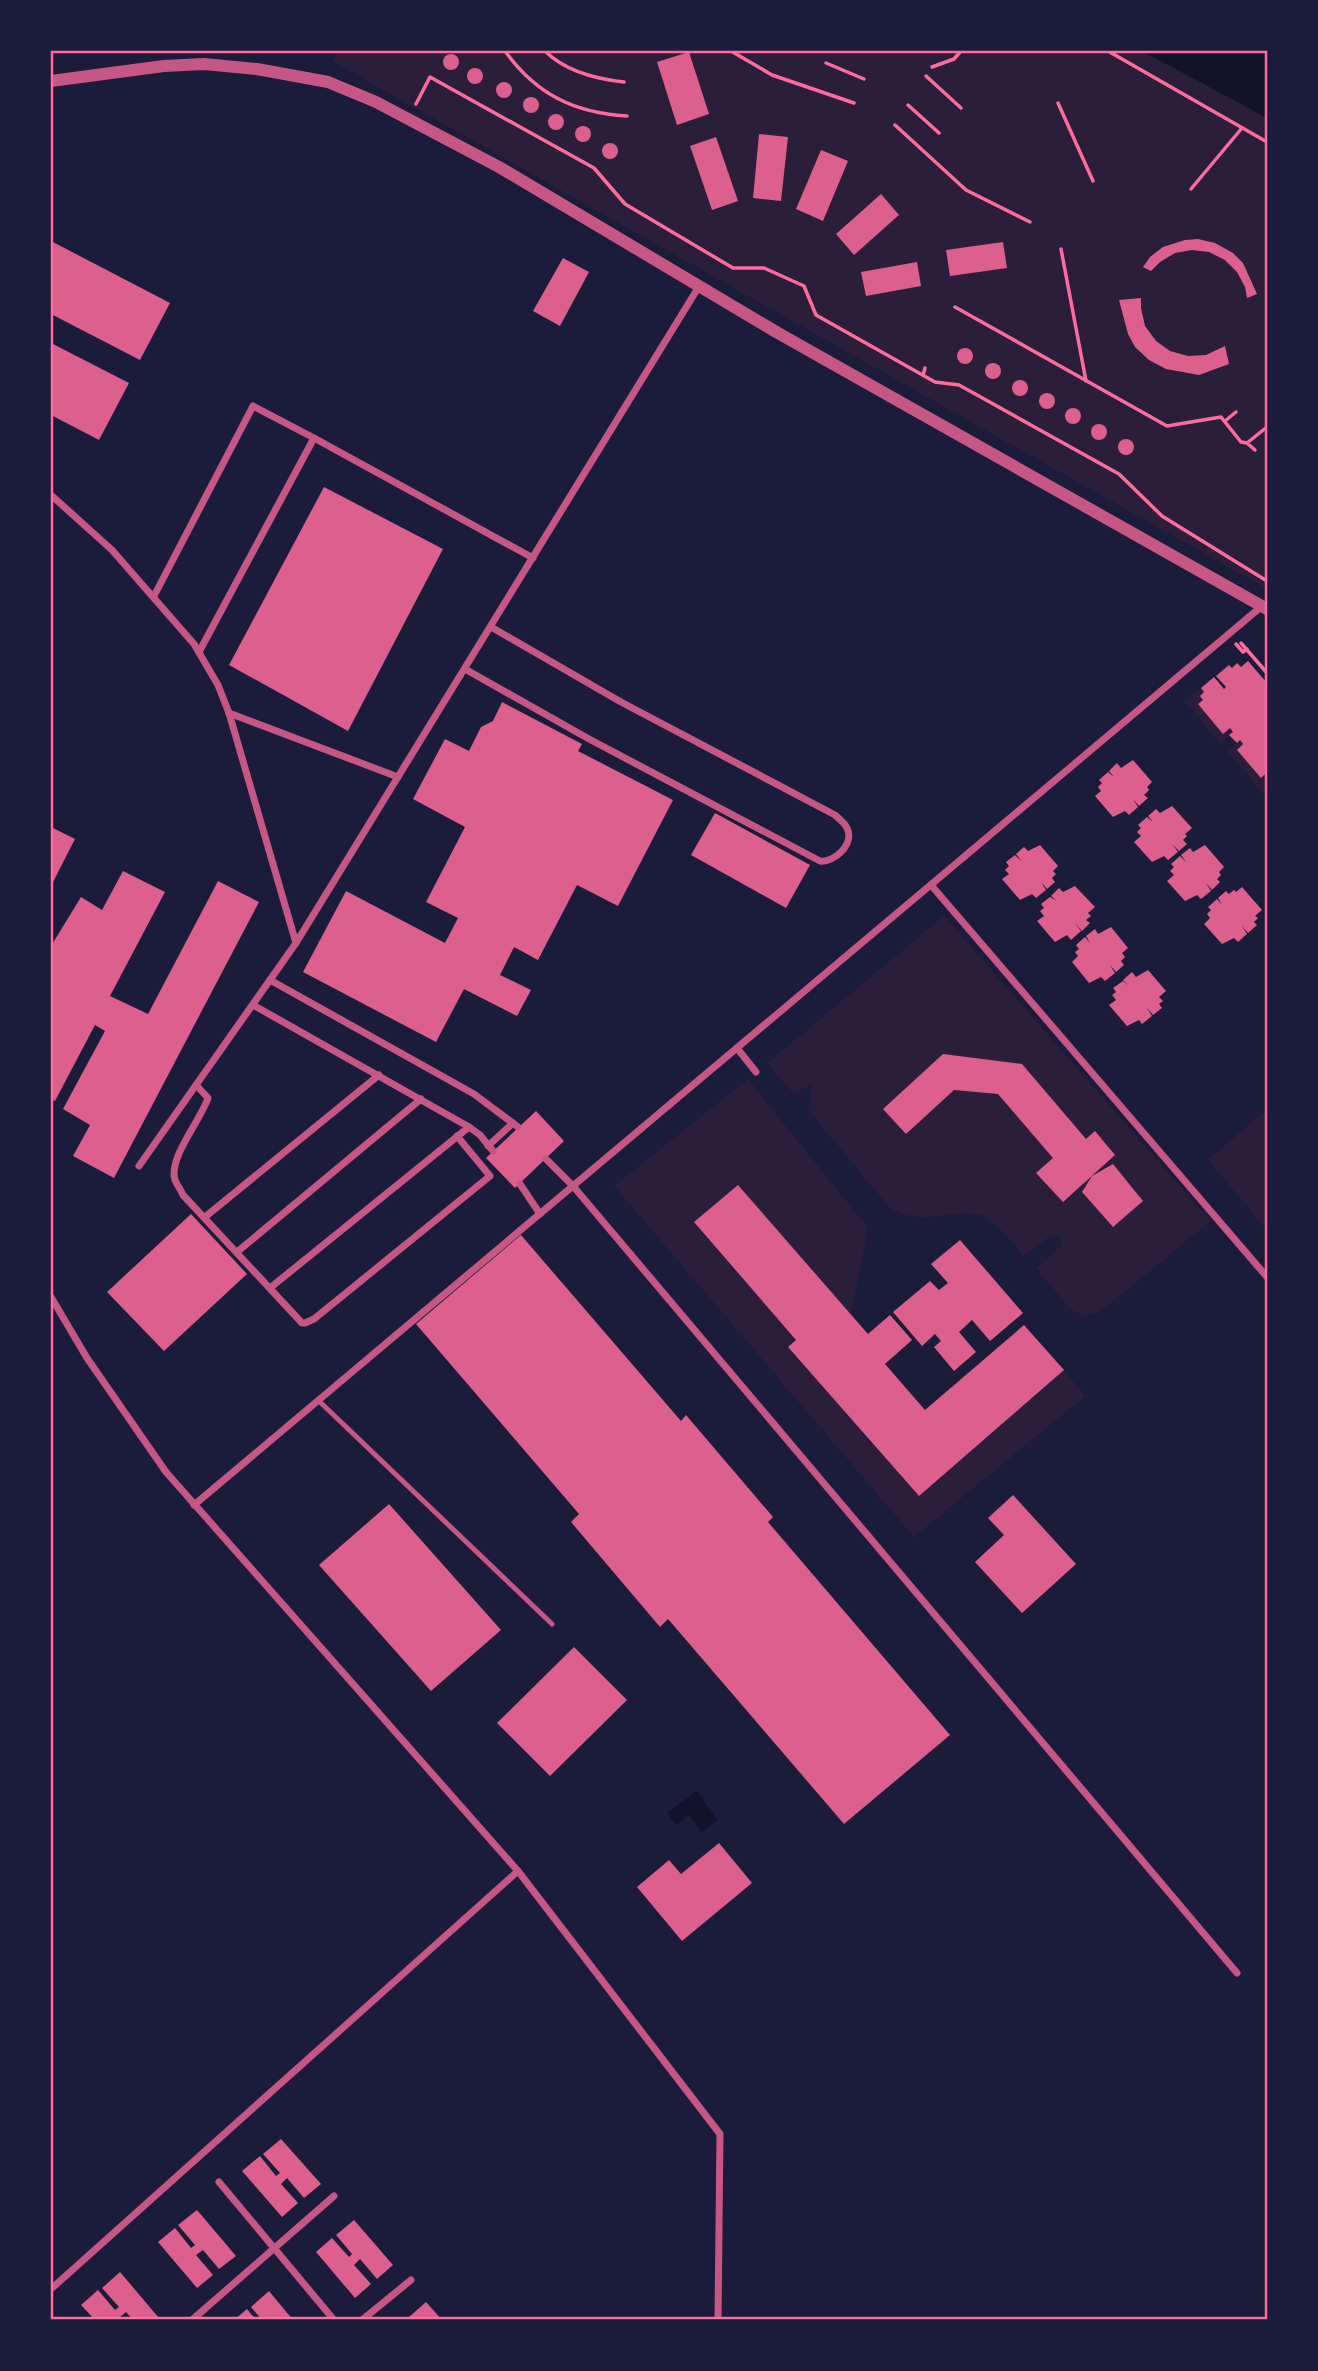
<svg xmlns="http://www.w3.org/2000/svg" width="1318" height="2371" viewBox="0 0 1318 2371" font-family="'Source Sans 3',sans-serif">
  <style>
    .green { fill: #2a1e3b }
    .water { fill: #12122b }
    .building { fill: #dd5f8e }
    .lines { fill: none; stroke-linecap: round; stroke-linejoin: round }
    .path { stroke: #ff6b9d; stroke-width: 3.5 }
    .service { stroke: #c65784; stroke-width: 5 }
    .minor { stroke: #c65784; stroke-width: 7 }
    .tertiary { stroke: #c65784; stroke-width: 12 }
    .neatline { fill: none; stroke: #ff6b9d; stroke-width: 2.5 }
  </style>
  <rect width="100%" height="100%" fill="#1b1b3a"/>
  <g class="green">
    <path d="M338,51H1142L1267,118V589L332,61Z"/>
    <path d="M1201,688L1204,692L1200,696L1203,700L1198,704L1223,733L1230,728L1233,732L1221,744L1184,701Z"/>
    <path d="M1240,740L1243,744L1237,750L1261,777L1267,773V798L1227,751Z"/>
    <path d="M944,916L1211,1221L1101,1311L1084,1317L1069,1308L1036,1268L1062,1245L1059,1238L1050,1236L1023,1256C1012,1242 1001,1227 985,1217C971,1209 938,1218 921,1217C909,1217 900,1213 890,1208L809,1111L812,1084L794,1094L767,1063Z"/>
    <path d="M748,1079L868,1228L851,1314L738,1185L694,1223L796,1340L788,1347L918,1496L1064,1370L1085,1396L914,1537L614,1186Z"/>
    <path d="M1267,1109V1230L1208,1160Z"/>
  </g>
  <g class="water">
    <path d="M1142,51H1267V118L1154,57Z"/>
    <path d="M697,1791L718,1820L702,1832L689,1815L676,1825L667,1813Z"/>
  </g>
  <g class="building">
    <path d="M689,52L709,114L677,125L657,62Z"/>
    <circle cx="451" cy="62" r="8"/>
    <circle cx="475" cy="76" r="8"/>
    <circle cx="504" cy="90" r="8"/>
    <circle cx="531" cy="105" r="8"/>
    <circle cx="556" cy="122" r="8"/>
    <circle cx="583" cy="134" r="8"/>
    <path d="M759,134L788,137L781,201L753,198Z"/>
    <path d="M716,137L738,201L712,210L690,146Z"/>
    <circle cx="610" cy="151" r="8"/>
    <path d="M821,150L848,161L823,221L796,209Z"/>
    <path d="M881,194L899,215L854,255L836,234Z"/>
    <path d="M1198,239L1215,243L1233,253L1243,263L1257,294L1247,298L1245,287L1237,272L1225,260L1209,252L1192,250L1175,253L1160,262L1151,271L1143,267L1150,257L1163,247L1185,240Z"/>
    <path d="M51,241L170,303L140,360L51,314Z"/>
    <path d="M1003,242L1007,268L950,276L946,250Z"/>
    <path d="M563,258L589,272L560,326L533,311Z"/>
    <path d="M917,262L921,286L866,296L861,272Z"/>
    <path d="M1141,298V308L1145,326L1156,341L1170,351L1188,356L1206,355L1225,346L1229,364L1199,375L1166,369L1149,360L1135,347L1128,334L1119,300Z"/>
    <path d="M51,343L129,383L99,440L51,415Z"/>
    <circle cx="965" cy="356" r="8"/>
    <circle cx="993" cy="371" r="8"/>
    <circle cx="1020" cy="388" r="8"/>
    <circle cx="1047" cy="401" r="8"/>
    <circle cx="1073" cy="416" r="8"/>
    <circle cx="1099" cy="432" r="8"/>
    <circle cx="1126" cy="447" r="8"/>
    <path d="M324,487L443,549L348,731L229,665Z"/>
    <path d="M1248,661L1267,683V772L1261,778L1237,750L1243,744L1240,740L1237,743L1229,735L1233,732L1230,728L1223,734L1198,704L1203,700L1200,696L1204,692L1201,688L1214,677L1224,689L1226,687L1216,676L1229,665L1232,668L1237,663L1241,667Z"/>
    <path d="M502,702L582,744L578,751L673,800L618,906L577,885L538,960L514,947L500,975L531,990L517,1016L464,989L436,1042L303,972L346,891L445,943L458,918L426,902L465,827L413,799L445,739L469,751L481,727L493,721Z"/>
    <path d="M1133,760L1152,782L1147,787L1149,790L1144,795L1148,798L1139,806L1133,799L1138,807L1129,815L1125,811L1113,817L1095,796L1101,791L1098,787L1102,783L1099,780L1108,772L1114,777L1109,771L1117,763L1121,768Z"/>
    <path d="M1172,806L1192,828L1185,834L1187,836L1183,840L1187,844L1179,851L1172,844L1178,852L1168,860L1164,856L1152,862L1134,842L1141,836L1137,832L1141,828L1138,825L1147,817L1153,822L1148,816L1156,809L1160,813Z"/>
    <path d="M715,813L810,865L786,908L691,855Z"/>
    <path d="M51,827L75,839L51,886Z"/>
    <path d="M1040,845L1058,866L1053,871L1056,874L1052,878L1055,882L1047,889L1041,882L1046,890L1036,898L1032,894L1020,900L1002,879L1009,874L1005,870L1009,866L1006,862L1015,855L1021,861L1016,854L1024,847L1028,851Z"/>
    <path d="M1205,845L1224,867L1219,872L1221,875L1217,879L1220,882L1212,890L1206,883L1211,891L1201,899L1197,895L1185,901L1167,881L1174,875L1170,871L1174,867L1171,864L1180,856L1186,862L1181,855L1190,848L1193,852Z"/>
    <path d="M123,871L165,892L110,996L148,1014L218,881L259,902L114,1178L73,1156L90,1125L63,1109L105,1031L95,1025L55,1101L51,1099V946L81,897L102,910Z"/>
    <path d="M1075,886L1095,907L1088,913L1091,916L1086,920L1090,923L1082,931L1075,923L1081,931L1071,940L1067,935L1055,942L1037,921L1044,916L1040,911L1044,908L1041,904L1050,897L1057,901L1051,896L1059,888L1063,892Z"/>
    <path d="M1242,887L1262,910L1255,916L1258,918L1254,922L1257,925L1248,933L1242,926L1247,934L1238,942L1234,938L1222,944L1204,924L1210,918L1207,914L1211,910L1208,907L1217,899L1222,905L1218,898L1226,891L1229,894L1234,890L1236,892Z"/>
    <path d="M1111,927L1128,948L1122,953L1125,957L1121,961L1124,965L1116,972L1110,965L1115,973L1105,981L1101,977L1089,983L1072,962L1078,956L1075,952L1079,949L1076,945L1085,937L1090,943L1086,936L1095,929L1098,934Z"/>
    <path d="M1148,970L1166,991L1159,997L1163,1001L1159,1004L1162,1008L1153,1015L1147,1008L1152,1016L1142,1024L1139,1020L1127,1026L1109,1005L1116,1000L1112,995L1116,992L1113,988L1123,981L1129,986L1123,980L1132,972L1136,977Z"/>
    <path d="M943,1054L1022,1064L1086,1139L1095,1131L1115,1155L1063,1202L1036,1173L1053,1158L998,1094L954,1090L906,1134L883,1109Z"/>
    <path d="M536,1111L564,1141L515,1188L486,1158Z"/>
    <path d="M1113,1164L1143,1201L1113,1227L1082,1192L1092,1176Z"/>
    <path d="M738,1185L868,1334L890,1315L912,1340L885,1364L925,1410L1024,1325L1064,1370L919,1496L788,1347L796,1340L694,1222Z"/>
    <path d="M191,1214L247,1274L164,1351L107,1292Z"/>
    <path d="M521,1235L681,1421L686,1415L773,1517L768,1522L950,1735L844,1824L668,1619L660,1627L571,1522L579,1514L416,1324Z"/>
    <path d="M960,1240L1023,1313L990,1341L972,1320L959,1332L976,1352L954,1371L934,1347L941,1341L935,1334L922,1346L893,1312L930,1281L939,1290L948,1283L931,1264Z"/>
    <path d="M1013,1495L1076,1564L1022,1613L975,1562L1004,1535L988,1518Z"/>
    <path d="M389,1504L501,1630L431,1691L319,1565Z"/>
    <path d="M574,1647L627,1700L550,1776L497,1723Z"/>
    <path d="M719,1843L752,1883L682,1941L637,1887L669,1860L681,1874Z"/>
    <path d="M281,2139L321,2184L304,2198L287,2178L281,2184L298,2203L282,2217L242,2171L260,2156L276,2176L280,2173L263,2154Z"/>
    <path d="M197,2210L236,2256L219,2269L203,2250L196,2255L213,2275L197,2288L158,2242L175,2228L191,2248L195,2245L178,2225Z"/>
    <path d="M354,2220L393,2265L377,2279L360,2259L354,2265L371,2284L355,2298L316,2252L332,2238L349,2257L352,2254L336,2235Z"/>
    <path d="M120,2272L159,2318L156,2320H133L126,2312L120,2317L122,2320H95L81,2305L98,2290L115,2310L119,2307L102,2288Z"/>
    <path d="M269,2291L293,2320H262L251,2307Z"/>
    <path d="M426,2302L442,2320H411L409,2317Z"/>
    <path d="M247,2309L256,2320H234Z"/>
  </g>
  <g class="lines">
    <g class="path">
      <path d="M505,51C536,94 574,113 627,116"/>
      <path d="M545,51C565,71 596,79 624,82"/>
      <path d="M731,51L772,75L854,103"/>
      <path d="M1108,51L1267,142"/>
      <path d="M826,63L864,79"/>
      <path d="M932,67L954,59L961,51"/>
      <path d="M926,76L961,108"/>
      <path d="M1058,103L1093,181"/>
      <path d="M416,104L430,77L594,168L625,204L733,268H764L804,286L816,315L935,382L959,385L1119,474L1162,516L1267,581"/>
      <path d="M908,105L939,133"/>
      <path d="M895,125L966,190L1030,222"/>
      <path d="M1191,189L1242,128"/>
      <path d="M1061,249L1086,381"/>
      <path d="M955,307L1167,426L1221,417L1241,442L1247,443L1267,427"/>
      <path d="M923,375L925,368"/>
      <path d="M1225,421L1236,412"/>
      <path d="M1247,443L1255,450"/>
      <path d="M1241,643L1267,673"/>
      <path d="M1236,644L1243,652L1247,649"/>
    </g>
    <path class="service" d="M319,1401L552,1624"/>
    <g class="minor">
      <path d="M51,495L112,550L194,644L218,685L229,713L296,943"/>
      <path d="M154,596L253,406L314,438"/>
      <path d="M199,652L314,438L533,558"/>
      <path d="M465,669L589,739L820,861C834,863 855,844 847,828C845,823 839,819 835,815L621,702L491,627"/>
      <path d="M229,713L398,777"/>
      <path d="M931,885L1267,1277"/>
      <path d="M270,980L474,1094L518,1127"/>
      <path d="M253,1005L469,1127L480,1135L493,1151"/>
      <path d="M737,1048L756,1072"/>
      <path d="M196,1085L208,1098C201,1120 168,1158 175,1180C177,1185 181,1190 183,1195L302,1323H305L314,1319L490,1176L457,1136"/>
      <path d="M488,1146L513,1123"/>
      <path d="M546,1159L573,1186L1237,1973"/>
      <path d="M139,1166L296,943L698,288"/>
      <path d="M520,1184L540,1214"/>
      <path d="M205,1217L379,1075"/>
      <path d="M237,1252L421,1099"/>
      <path d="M270,1288L469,1127"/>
      <path d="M51,1297L87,1358L166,1472L518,1871L720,2134L718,2320"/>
      <path d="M194,1505L1262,606"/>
      <path d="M219,2182L334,2320"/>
      <path d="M51,2289L518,1871"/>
      <path d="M192,2320L334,2196"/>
      <path d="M362,2320L411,2280"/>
    </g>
    <path class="tertiary" d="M51,81L164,66L204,64L257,69L328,82L376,102L499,167L778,333L1267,609"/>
  </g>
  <rect width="1318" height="2371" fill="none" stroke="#1b1b3a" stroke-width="105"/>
  <rect x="52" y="52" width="1214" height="2266" class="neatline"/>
</svg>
